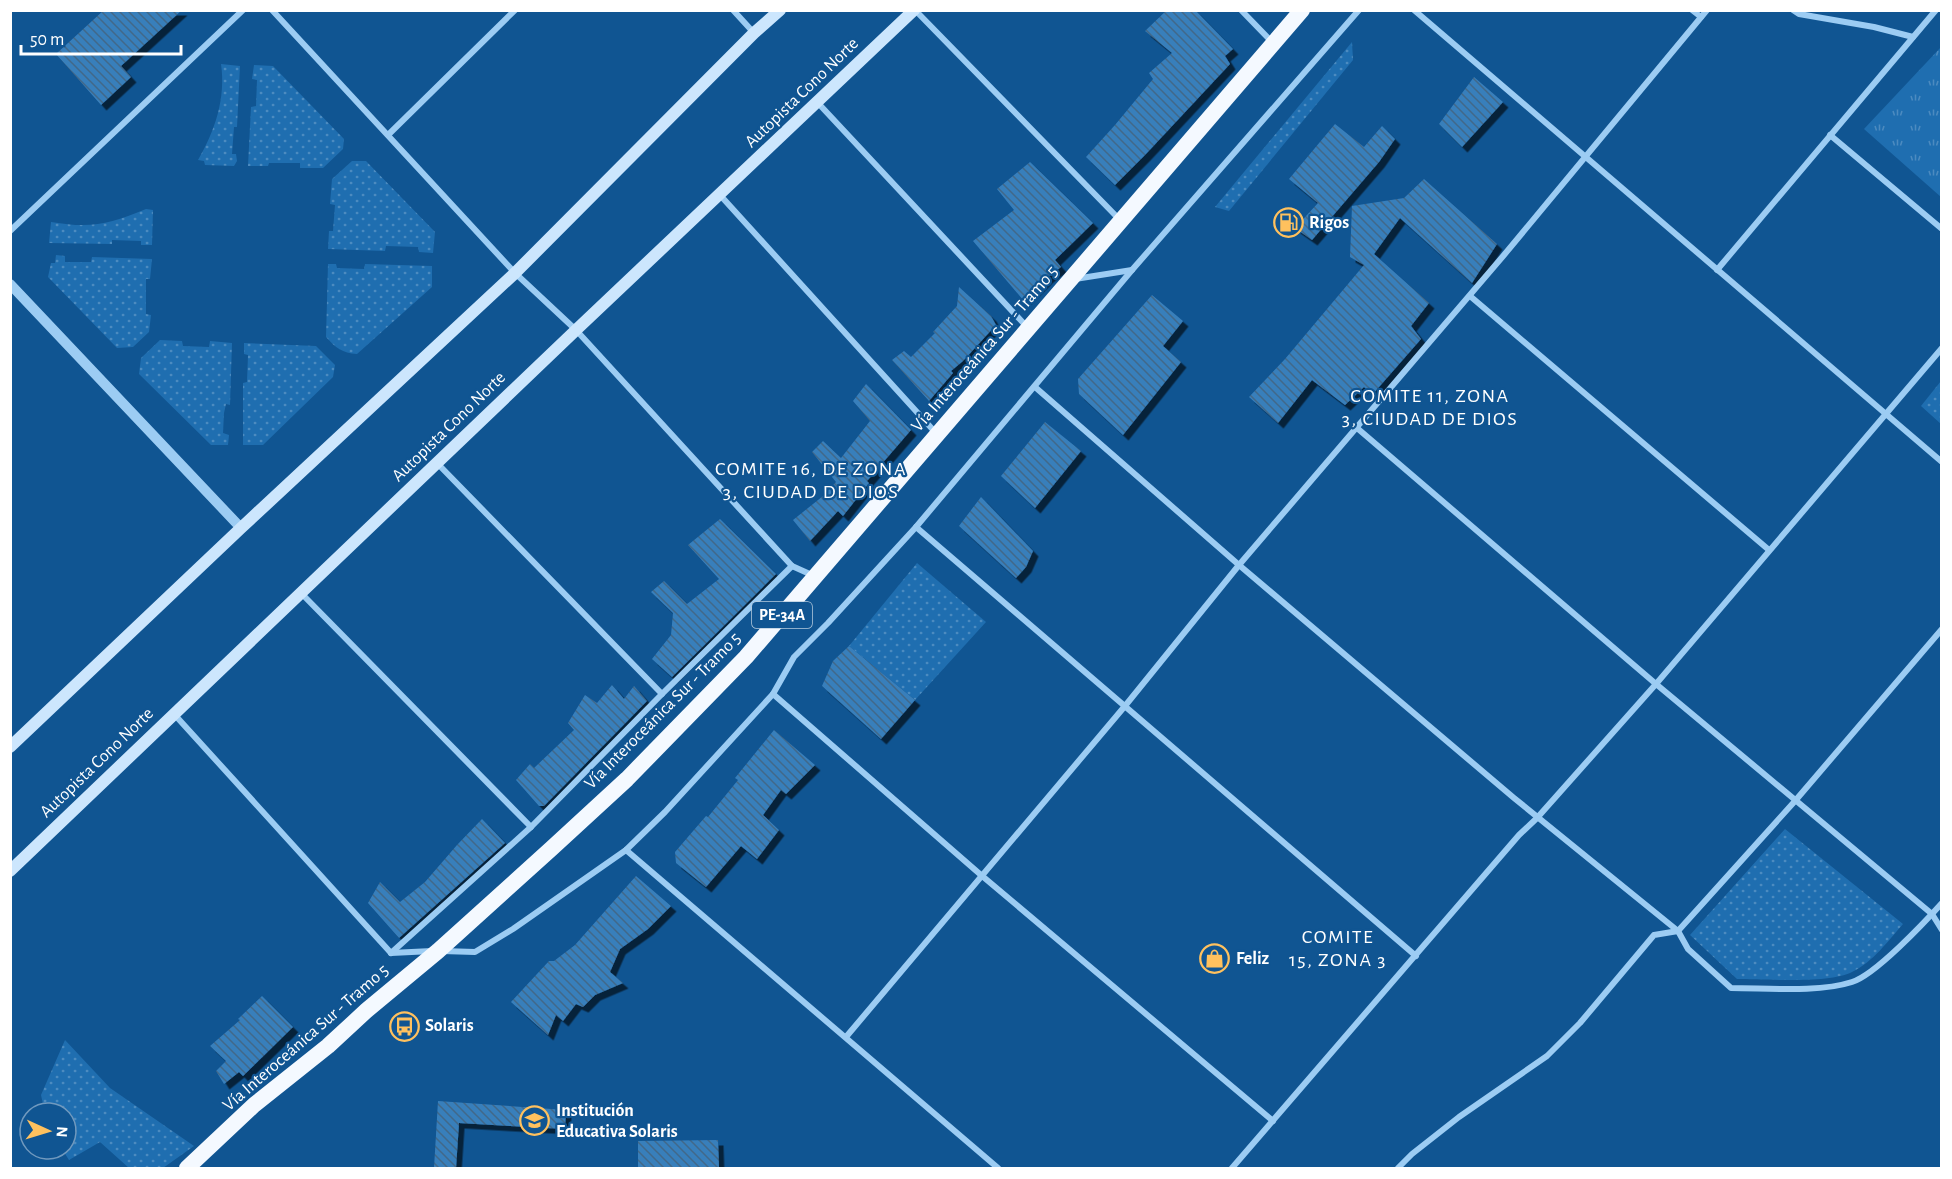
<svg xmlns="http://www.w3.org/2000/svg" width="1952" height="1179" viewBox="0 0 1952 1179" font-family="'Alegreya Sans',sans-serif">
  <style>
    .grass { fill: url(#grass-dots) }
    .park { fill: url(#park-tufts) }
    .building { fill: url(#building-back-hatch); filter: url(#shadow) }
    .lines { fill: none; stroke-linecap: round; stroke-linejoin: round }
    .minor { stroke: #9cccf3; stroke-width: 6 }
    .tertiary { stroke: #9cccf3; stroke-width: 10 }
    .secondary { stroke: #cce6fd; stroke-width: 12 }
    .trunk { stroke: #f4f9ff; stroke-width: 16 }
    .labels { text-anchor: middle; dominant-baseline: central; stroke-width: 4.5; stroke-linejoin: round; paint-order: stroke }
    .shield { fill: #105592; stroke: #b7ccde; stroke-width: 1.5 }
    .shield-label { font-size: 16px; font-weight: bold; fill: #fff }
    .street-label { font-size: 18px; fill: #fff; stroke: #105592 }
    .poi-label { font-size: 18px; font-weight: bold; fill: #fff; stroke: #105592; text-anchor: start }
    .neighbourhood-label { font-size: 20px; letter-spacing: 1.5px; fill: #fff; stroke: #105592 }
  </style>
  <defs>
    <pattern id="grass-dots" width="8" height="8" patternUnits="userSpaceOnUse" patternTransform="scale(1.5)"><rect width="8" height="8" fill="#1f6eb0"/><path d="M2 2h.1M6 6h.1" fill="none" stroke="#4c8bc0" stroke-width="1.8" stroke-linecap="round"/></pattern>
    <pattern id="park-tufts" width="24" height="20" patternUnits="userSpaceOnUse" patternTransform="scale(1.5)"><rect width="24" height="20" fill="#1f6eb0"/><path d="M3 7l-1-3M5 7V3M7 7l1-3M15 17l-1-3M17 17v-4M19 17l1-3" fill="none" stroke="#4c8bc0"/></pattern>
    <pattern id="building-back-hatch" width="6" height="6" patternUnits="userSpaceOnUse" patternTransform="scale(1.5)"><rect width="6" height="6" fill="#397fbb"/><path d="M-1 5l2 2M0 0l6 6M5-1l2 2" fill="none" stroke="#426889"/></pattern>
    <filter id="shadow"><feDropShadow dx="5.5" dy="5.5" stdDeviation="0" flood-color="#0009"/></filter>
  </defs>
  <rect width="100%" height="100%" fill="#105592"/>
  <g class="grass">
    <path d="M1352,42L1353,60L1229,211L1215,207Z"/>
    <path d="M221,64L240,66L237,127H234L232,154H236L237,161L234,166L205,165L204,161L198,160C215,131 226,98 221,64Z"/>
    <path d="M254,65L273,66L344,139L343,149L323,168H300V163H269L268,166H248L251,107L256,106L257,80L252,79Z"/>
    <path d="M352,161H366L435,232L433,253L419,252L418,247L386,246L385,251L328,249L329,231H333L335,205L330,204L332,179Z"/>
    <path d="M146,209L153,210L152,245H141V241L112,240V244L49,243L51,222C92,229 109,224 146,209Z"/>
    <path d="M56,255L65,256V262H91L92,257L152,259L150,279H146V314L151,315L149,332L133,347L117,348L48,277L51,263H55Z"/>
    <path d="M328,264H336L337,268L364,269L365,264L432,266V287L357,354C342,353 336,348 326,337Z"/>
    <path d="M160,340L182,341L183,346L209,347L210,341L232,343L230,405L226,404L224,413L223,433L229,435L228,445H211L139,374L141,358Z"/>
    <path d="M244,343L316,346L335,365L333,377L263,445H243V383L247,382L248,355L244,354Z"/>
    <path d="M1941,381V424L1921,406Z"/>
    <path d="M917,563L986,622L915,700L849,646Z"/>
    <path d="M1785,829L1903,924C1888,941 1873,962 1852,972C1828,984 1765,979 1737,979L1690,935Z"/>
    <path d="M65,1040L110,1088L194,1146L163,1168H129L100,1142L69,1160L62,1149H66V1113H45L41,1095Z"/>
  </g>
  <path class="park" d="M1941,47V197L1864,129Z"/>
  <g class="building">
    <path d="M104,10H182L121,66L131,77L101,105L56,54Z"/>
    <path d="M1167,10H1195L1233,49L1225,56L1230,64L1145,155L1115,185L1086,157L1115,125L1153,79L1149,73L1172,53L1145,31Z"/>
    <path d="M1474,77L1503,102L1462,147L1439,124Z"/>
    <path d="M1335,124L1364,147L1382,126L1395,139L1379,162L1312,240L1295,228L1318,203L1289,179Z"/>
    <path d="M1030,162L1093,223L1055,260L1061,267L1048,277L1024,301L973,241L1014,210L997,189Z"/>
    <path d="M1424,179L1497,244L1472,283L1400,218L1374,254L1429,303L1411,326L1421,339L1372,395L1364,387L1345,405L1312,380L1278,423L1249,397L1285,359L1364,265L1350,257L1352,206L1404,198Z"/>
    <path d="M959,287L991,316L996,325L963,361L951,371L953,373L929,401L892,360L904,351L911,357L935,333L933,332L957,306Z"/>
    <path d="M1152,295L1183,321L1163,346L1181,362L1123,435L1079,394L1078,379Z"/>
    <path d="M866,384L911,430L867,481L869,483L843,516L838,511L810,541L793,520L823,496L836,482L812,452L823,441L841,458L870,421L853,401Z"/>
    <path d="M1045,422L1081,451L1035,508L1001,476Z"/>
    <path d="M981,497L1033,551L1026,567L1016,578L959,526Z"/>
    <path d="M720,519L776,574L672,677L652,659L671,635L673,613L651,592L664,581L687,604L719,579L688,545Z"/>
    <path d="M849,646L915,700L881,739L822,686L833,661Z"/>
    <path d="M612,685L624,699L634,686L647,701L544,806H539L516,780L530,764L534,768L574,730L568,723L585,695L597,703Z"/>
    <path d="M774,730L815,765L786,794L781,790L763,815L779,830L757,859L741,846L706,887L676,863L675,852L706,816L708,817L738,780L735,778Z"/>
    <path d="M482,819L505,843L399,938L368,903L380,882L400,902L425,882L457,845Z"/>
    <path d="M636,876L671,906L648,929L620,949L610,972L623,983L595,995L583,1007L576,1004L563,1021L556,1015L548,1035L511,1002L549,961H554L575,945Z"/>
    <path d="M262,996L293,1027L243,1076L239,1072L224,1084L216,1071L226,1061L210,1046L240,1020L238,1019Z"/>
    <path d="M438,1101L566,1110L565,1129L459,1123L456,1168H434Z"/>
    <path d="M718,1140L719,1168H638V1141Z"/>
  </g>
  <g class="lines">
    <g class="minor">
      <path d="M272,10L515,273L576,330L792,566L812,575"/>
      <path d="M733,10L754,33"/>
      <path d="M915,10L1119,219"/>
      <path d="M1241,10L1272,42"/>
      <path d="M1414,10L1942,462"/>
      <path d="M1692,10L1701,17"/>
      <path d="M1793,10L1799,14L1874,27L1913,37"/>
      <path d="M818,103L1028,328"/>
      <path d="M388,135L515,10"/>
      <path d="M1830,135L1942,229"/>
      <path d="M720,195L935,432"/>
      <path d="M10,231L243,10"/>
      <path d="M1717,270L1936,10"/>
      <path d="M1075,279L1132,270"/>
      <path d="M1470,296L1769,550"/>
      <path d="M1035,387L1239,565L1514,798L1678,931L1688,949L1731,988C1767,988 1818,993 1852,982C1875,975 1924,923 1942,903"/>
      <path d="M1357,428L1656,684L1932,914L1942,930"/>
      <path d="M437,463L662,694"/>
      <path d="M916,527L1416,956"/>
      <path d="M301,593L531,827"/>
      <path d="M773,694L981,875L1273,1121"/>
      <path d="M174,714L391,953"/>
      <path d="M626,850L998,1168"/>
      <path d="M442,951L475,952L513,929L626,850L665,812L773,694L794,657L828,623L916,527L1132,270L1359,10"/>
      <path d="M391,953L432,951"/>
      <path d="M391,953L531,827L662,694L792,566"/>
      <path d="M846,1037L1125,706L1239,565L1504,255L1707,10"/>
      <path d="M1232,1168L1519,835L1537,818L1656,684L1942,348"/>
      <path d="M1398,1168L1412,1154L1459,1117L1547,1056L1580,1023L1654,935L1678,931L1795,801L1942,629"/>
    </g>
    <path class="tertiary" d="M10,284L241,528"/>
    <g class="secondary">
      <path d="M10,747L241,528L515,273L754,33L780,10"/>
      <path d="M10,871L576,330L914,10"/>
    </g>
    <path class="trunk" d="M187,1168L254,1105L328,1046L367,1010L438,951L552,848L627,779L746,657L1302,10"/>
  </g>
  <defs>
    <symbol id="fuel-ring" viewBox="-11 -11 22 22"><circle r="9.5" fill="#105592" stroke="#ffc15e" stroke-width="1.5"/><path d="M-5.5-6h7V0h2V4h1.3V-2.5L3-4.5l.8-.8L6-3V5H2.5V1h-1V6h-7ZM-4.2-4.7v3.2H.2V-4.7Z" fill="#ffc15e"/></symbol>
    <symbol id="shop-ring" viewBox="-11 -11 22 22"><circle r="9.5" fill="#105592" stroke="#ffc15e" stroke-width="1.5"/><path d="M-5-2.5h2.3a2.7 3.5 0 0 1 5.4 0H5L5.5 6h-11ZM-1.5-2.5h3a1.5 2.3 0 0 0-3 0Z" fill="#ffc15e"/></symbol>
    <symbol id="bus-ring" viewBox="-11 -11 22 22"><circle r="9.5" fill="#105592" stroke="#ffc15e" stroke-width="1.5"/><path d="M-5-6H5V4H4V6H2V4H-2V6H-4V4H-5ZM-3.5-4V0h7V-4ZM-3.5 1.2v1.5H-2V1.2ZM2 1.2v1.5H3.5V1.2Z" fill="#ffc15e"/></symbol>
    <symbol id="school-ring" viewBox="-11 -11 22 22"><circle r="9.5" fill="#105592" stroke="#ffc15e" stroke-width="1.5"/><path d="M0-5L7-2L0 1L-7-2ZM-4 1L0 2.5L4 1V4Q0 6-4 4Z" fill="#ffc15e"/></symbol>
  </defs>
  <g fill-rule="evenodd">
    <use href="#fuel-ring" x="1272" y="206" width="33" height="33"/>
    <use href="#shop-ring" x="1198" y="942" width="33" height="33"/>
    <use href="#bus-ring" x="388" y="1010" width="33" height="33"/>
    <use href="#school-ring" x="518" y="1104" width="33" height="33"/>
  </g>
  <g class="labels">
    <rect class="shield" x="752" y="602" width="60" height="26" rx="4.5"/>
    <g class="shield-label">
      <text x="782" y="615">PE-34A</text>
    </g>
    <g class="street-label">
      <text transform="translate(802 93) rotate(-44)">Autopista Cono Norte</text>
      <text transform="translate(985 349) rotate(-49)">Vía Interoceánica Sur - Tramo 5</text>
      <text transform="translate(449 427) rotate(-44)">Autopista Cono Norte</text>
      <text transform="translate(663 711) rotate(-45)">Vía Interoceánica Sur - Tramo 5</text>
      <text transform="translate(97 763) rotate(-44)">Autopista Cono Norte</text>
      <text transform="translate(306 1038) rotate(-41)">Vía Interoceánica Sur - Tramo 5</text>
    </g>
    <g class="poi-label">
      <text x="1309" y="223">Rigos</text>
      <text x="1236" y="959">Feliz</text>
      <text x="425" y="1026">Solaris</text>
      <text x="556" y="1111">Institución<tspan x="556" dy="21">Educativa Solaris</tspan></text>
    </g>
    <g class="neighbourhood-label">
      <text x="1430" y="396">COMITE 11, ZONA<tspan x="1430" dy="23">3, CIUDAD DE DIOS</tspan></text>
      <text x="811" y="469">COMITE 16, DE ZONA<tspan x="811" dy="23">3, CIUDAD DE DIOS</tspan></text>
      <text x="1338" y="937">COMITE<tspan x="1338" dy="23">15, ZONA 3</tspan></text>
    </g>
  </g>
  <rect width="1952" height="1179" fill="none" stroke="#ffffff" stroke-width="24"/>
  <g transform="translate(48 1131) rotate(94)"><circle r="28" fill="#105592" stroke="#7099be" stroke-width="1.5"/>
  <path d="M0-4.5L10 22L0 15L-10 22Z" fill="#ffc15e"/>
  <text y="-9" font-size="16" font-weight="bold" text-anchor="middle" fill="#ffffff">N</text>
  </g>
  <path d="M21 45v9h160v-9" fill="none" stroke="#ffffff" stroke-width="3"/>
  <text x="30" y="45" font-size="18" fill="#ffffff" stroke="#105592" stroke-width="4.5" paint-order="stroke">50 m</text>
</svg>
